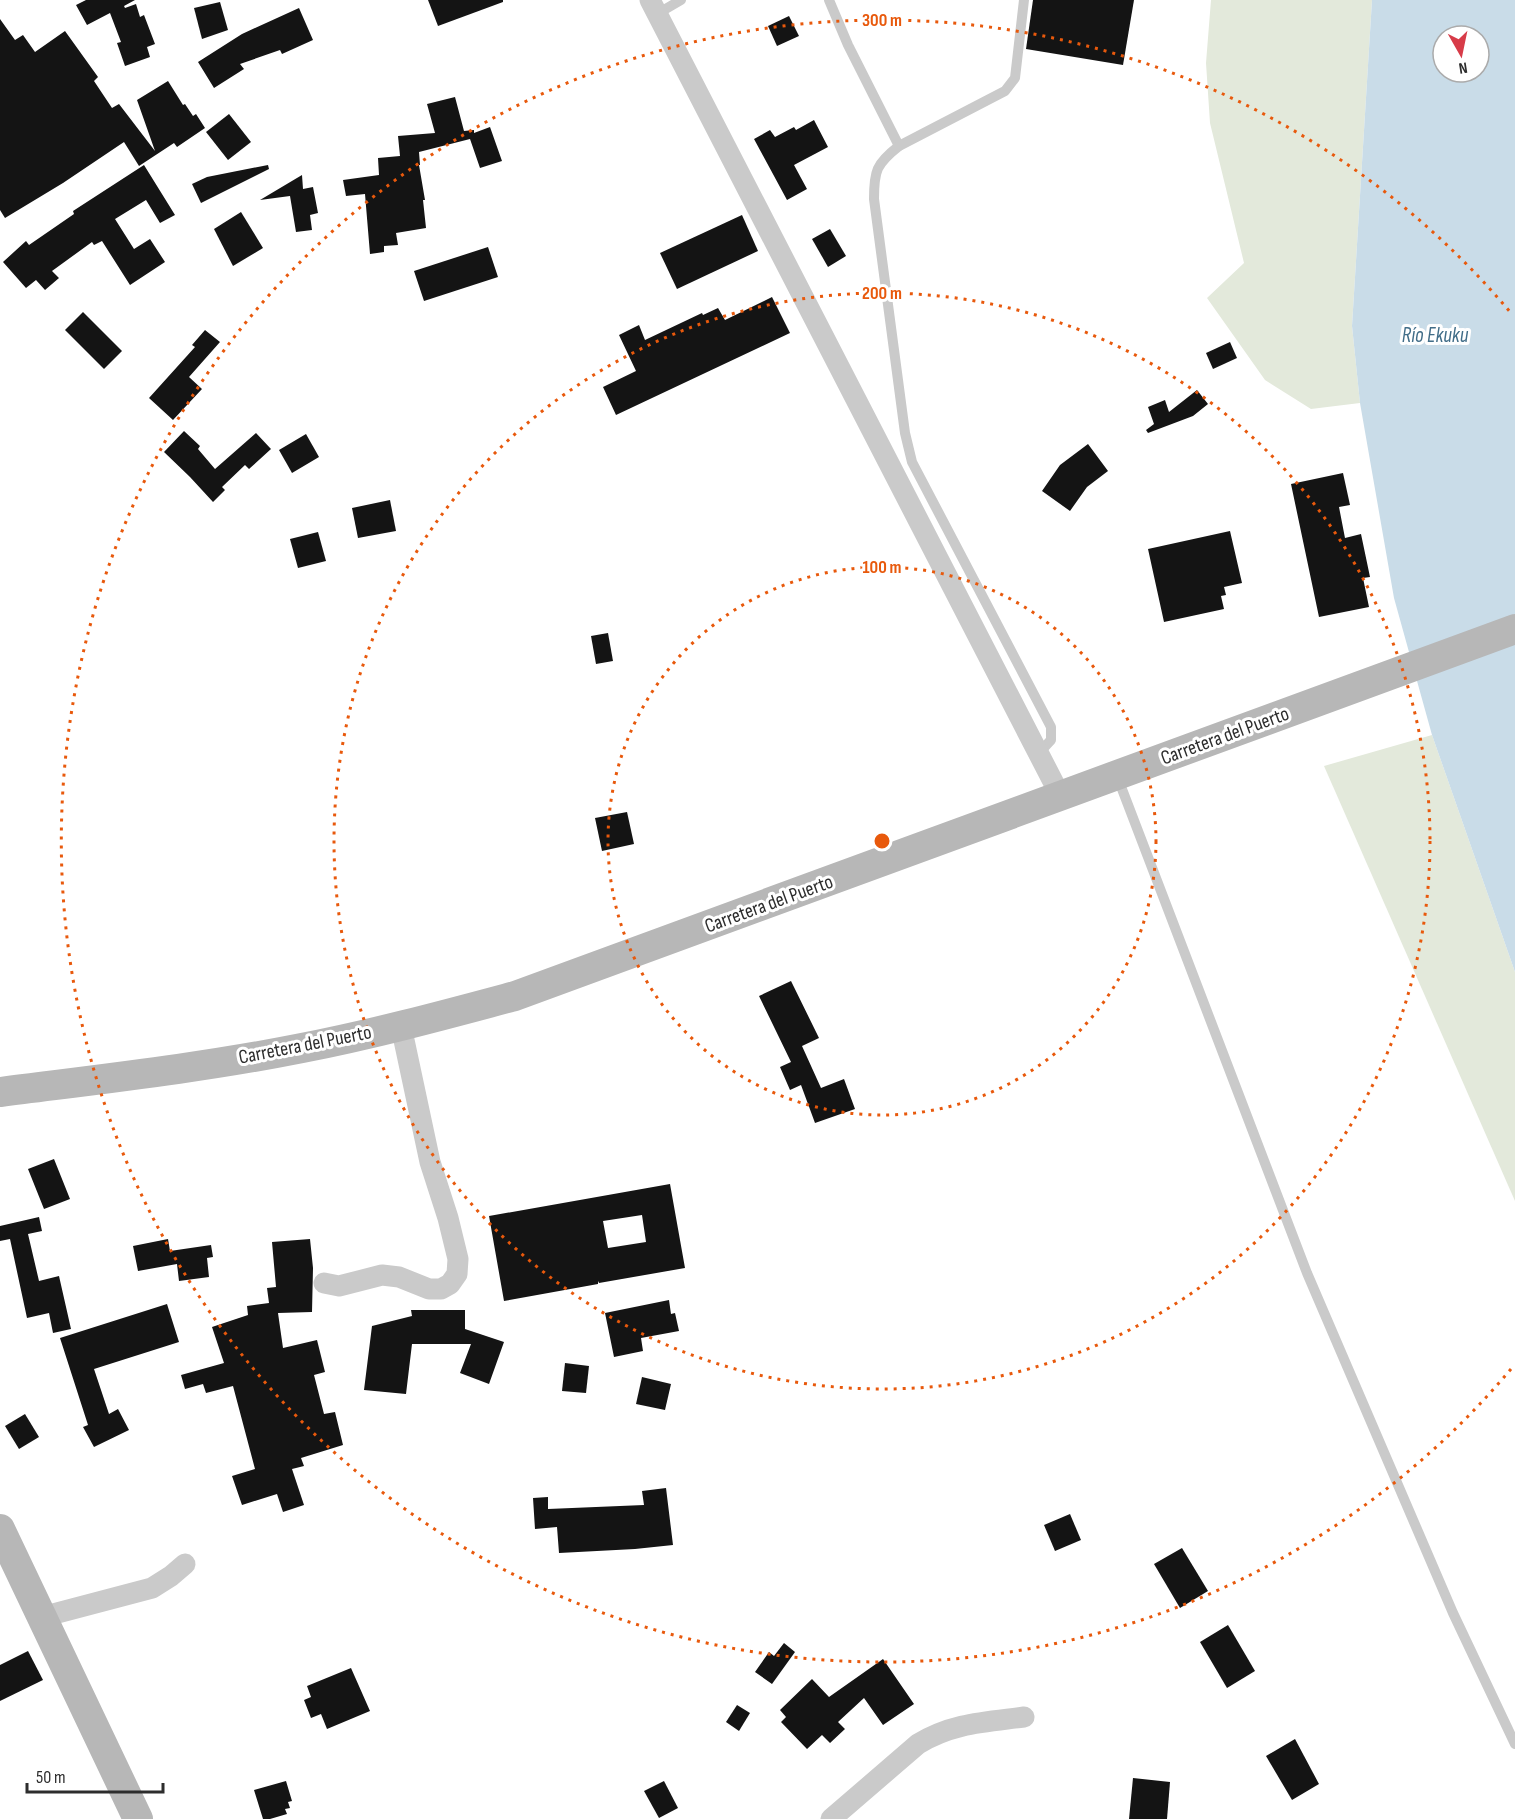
<svg xmlns="http://www.w3.org/2000/svg" width="1515" height="1819" viewBox="0 0 1515 1819" font-family="'Sofia Sans Condensed',sans-serif">
  <style>
    .green { fill: #e3e9db }
    .water { fill: #c9dce8; fill-rule: evenodd }
    .building { fill: #141414; fill-rule: evenodd }
    .lines { fill: none; stroke-linecap: round; stroke-linejoin: round }
    .service { stroke: #cacaca; stroke-width: 10 }
    .minor { stroke: #cacaca; stroke-width: 21 }
    .secondary { stroke: #b7b7b7; stroke-width: 30 }
    .ring { fill: none; stroke: #e8590c; stroke-width: 3; stroke-dasharray: 3 6 }
    .labels { text-anchor: middle; dominant-baseline: central; stroke-width: 6; stroke-linejoin: round; paint-order: stroke }
    .street-label { font-size: 20px; fill: #2d2d2d; stroke: #fff }
    .water-label { font-size: 21px; font-style: italic; fill: #416d88; stroke: #fff }
    .centre { fill: #e8590c; stroke: #fff; stroke-width: 3 }
    .ring-label { font-size: 18px; text-anchor: middle; font-weight: bold; fill: #e8590c; stroke: #fff; stroke-width: 6; stroke-linejoin: round; paint-order: stroke }
  </style>
  <rect width="100%" height="100%" fill="#fff"/>
  <g class="green">
    <path d="M1211,0H1372L1352,326L1360,403L1311,409L1265,380L1207,298L1244,263L1210,123L1206,63Z"/>
    <path d="M1432,735L1515,972V1201L1324,766Z"/>
  </g>
  <path class="water" d="M1372,0H1515V972L1432,735L1394,598L1360,403L1352,326ZM1443,36H1479V72H1443Z"/>
  <g class="building">
    <path d="M86,0H135L124,6L125,8L136,4L140,17L144,15L155,44L147,47L150,57L125,66L117,43L121,42L110,13L87,25L76,5Z"/>
    <path d="M428,0H503V2L438,26Z"/>
    <path d="M1033,0H1134L1123,65L1026,49Z"/>
    <path d="M220,2L228,30L202,39L194,8Z"/>
    <path d="M299,8L313,40L282,54L280,50L240,64L244,69L214,88L198,62L242,34Z"/>
    <path d="M789,16L799,36L777,46L768,26Z"/>
    <path d="M0,19L15,40L23,35L35,52L65,31L98,77L94,81L112,108L119,104L155,151L137,100L168,81L183,105L185,104L193,116L196,114L205,128L177,147L174,143L139,166L124,142L63,183L5,218L0,210Z"/>
    <path d="M455,97L464,131L474,130V133L490,127L502,161L480,168L470,139L419,152L420,165H419L425,200H423L426,228L396,233L398,245L384,246V252L370,254L365,194L346,196L343,180L379,175L378,158L400,156L398,136L435,133L427,104Z"/>
    <path d="M229,114L251,142L228,160L206,132Z"/>
    <path d="M814,120L828,147L794,165L807,189L787,200L754,139L770,130L775,137L794,127L796,130Z"/>
    <path d="M144,165L175,215L160,223L146,200L115,219L134,249L150,239L165,262L130,285L102,241L94,245L92,242L52,271L59,278L45,290L36,280L26,288L3,262L26,241L29,245L74,214L73,211Z"/>
    <path d="M268,165L269,169L201,203L192,184L207,177Z"/>
    <path d="M302,175L303,189L313,187L318,213L310,215L312,230L296,232L290,196L260,200Z"/>
    <path d="M241,212L263,248L233,266L214,229Z"/>
    <path d="M742,215L758,251L677,289L660,253Z"/>
    <path d="M830,229L846,256L828,267L812,239Z"/>
    <path d="M488,247L498,277L424,301L414,271Z"/>
    <path d="M772,297L790,333L616,415L603,387L636,371L619,335L639,325L645,340L702,313L703,315L718,308L725,320Z"/>
    <path d="M83,312L122,351L104,369L65,330Z"/>
    <path d="M205,330L220,342L189,377L202,389L173,420L149,398L195,347L192,345Z"/>
    <path d="M1230,342L1237,358L1213,369L1206,353Z"/>
    <path d="M1197,390L1208,404L1193,416L1148,433L1146,430L1154,424L1148,407L1165,400L1169,412Z"/>
    <path d="M184,431L200,446L198,449L215,469L256,433L271,449L249,469L245,465L222,487L225,490L213,502L190,477L164,452Z"/>
    <path d="M306,434L319,457L292,473L279,450Z"/>
    <path d="M1088,444L1108,471L1087,487L1070,511L1042,491L1060,465Z"/>
    <path d="M1343,473L1350,505L1339,507L1345,538L1361,534L1370,577L1363,578L1369,607L1319,617L1291,484Z"/>
    <path d="M390,500L396,531L358,538L352,508Z"/>
    <path d="M1230,531L1242,583L1224,587L1226,595L1221,596L1224,609L1164,622L1148,549Z"/>
    <path d="M318,532L326,561L298,568L290,539Z"/>
    <path d="M608,633L613,661L596,664L591,636Z"/>
    <path d="M627,812L634,844L602,851L595,818Z"/>
    <path d="M791,981L819,1038L802,1046L821,1088L844,1079L855,1109L815,1123L801,1085L790,1090L780,1067L791,1062L759,996Z"/>
    <path d="M54,1159L70,1199L44,1209L28,1169Z"/>
    <path d="M670,1184L685,1268L599,1283L598,1281V1284L504,1301L489,1216ZM642,1215L646,1242L608,1248L603,1221Z"/>
    <path d="M39,1217L42,1231L28,1234L39,1281L59,1276L71,1329L53,1333L49,1313L27,1318L10,1239L0,1241V1226Z"/>
    <path d="M168,1239L170,1251L211,1245L213,1257L207,1258L209,1277L179,1281L177,1264L138,1271L133,1246Z"/>
    <path d="M310,1239L313,1268L312,1312L278,1313L283,1348L317,1340L325,1372L314,1375L324,1414L335,1412L343,1445L301,1458L304,1466L292,1469L304,1505L283,1512L277,1494L242,1505L232,1476L255,1469L233,1386L206,1393L203,1384L185,1389L181,1375L224,1363L212,1327L248,1315L247,1306L269,1303L267,1288L276,1287L272,1242Z"/>
    <path d="M669,1300L671,1314L675,1313L679,1331L641,1338L643,1351L614,1357L605,1313Z"/>
    <path d="M167,1304L179,1342L94,1369L109,1414L118,1409L129,1430L94,1447L83,1427L88,1425L60,1338Z"/>
    <path d="M411,1310H465V1329L504,1342L489,1384L460,1373L471,1344H412L406,1394L364,1390L372,1326L412,1316Z"/>
    <path d="M565,1363L589,1366L586,1393L562,1391Z"/>
    <path d="M642,1377L671,1384L665,1410L636,1404Z"/>
    <path d="M25,1414L39,1437L19,1449L5,1426Z"/>
    <path d="M666,1488L673,1545L635,1549L559,1553L557,1527L535,1529L533,1498L548,1497V1509L644,1505L642,1491Z"/>
    <path d="M1070,1514L1081,1540L1055,1551L1044,1525Z"/>
    <path d="M1182,1548L1208,1591L1180,1608L1154,1564Z"/>
    <path d="M1228,1625L1255,1671L1227,1688L1200,1642Z"/>
    <path d="M784,1643L795,1652L772,1684L755,1672L769,1652L774,1656Z"/>
    <path d="M28,1651L43,1680L0,1701V1665Z"/>
    <path d="M883,1659L914,1704L883,1725L864,1698L838,1722L845,1729L830,1743L822,1735L807,1749L781,1722L786,1717L780,1710L812,1679L829,1697Z"/>
    <path d="M351,1668L370,1711L327,1729L321,1714L311,1718L304,1700L311,1697L307,1686Z"/>
    <path d="M737,1705L750,1713L739,1731L726,1722Z"/>
    <path d="M1295,1739L1319,1784L1292,1800L1266,1756Z"/>
    <path d="M1133,1778L1170,1782L1167,1819H1129Z"/>
    <path d="M286,1781L292,1801L288,1802L290,1808L285,1809L287,1814L270,1819H263L254,1790Z"/>
    <path d="M664,1781L678,1808L659,1818L644,1791Z"/>
  </g>
  <g class="lines">
    <g class="service">
      <path d="M829,0L848,45L899,146"/>
      <path d="M1024,0L1015,78L1005,91L899,146C876,164 874,171 874,199L905,433L912,462L1051,727V740L1038,754"/>
      <path d="M657,14L681,0"/>
      <path d="M1117,776L1307,1273L1453,1613L1515,1744"/>
    </g>
    <g class="minor">
      <path d="M650,0L1061,797"/>
      <path d="M324,1283L339,1286L382,1275L399,1277L429,1289H441L450,1284L457,1274L458,1259L448,1218L430,1162L401,1026"/>
      <path d="M42,1617L152,1588L171,1576L185,1564"/>
      <path d="M831,1819L918,1744C952,1723 986,1722 1024,1717"/>
    </g>
    <g class="secondary">
      <path d="M0,1092C101,1079 202,1068 302,1048C374,1034 444,1015 515,996L1515,629"/>
      <path d="M0,1529L138,1819"/>
    </g>
  </g>
  <g class="ring">
    <circle cx="882" cy="841" r="274"/>
    <circle cx="882" cy="841" r="548"/>
    <path d="M1511 1369A821 821 0 1 1 1511 313"/>
  </g>
  <g class="labels">
    <g class="street-label">
      <text transform="translate(1225 736) rotate(-20)">Carretera del Puerto</text>
      <text transform="translate(769 904) rotate(-20)">Carretera del Puerto</text>
      <text transform="translate(305 1045) rotate(-11)">Carretera del Puerto</text>
    </g>
    <g class="water-label">
      <text x="1435" y="335">Río Ekuku</text>
    </g>
  </g>
  <circle cx="882" cy="841" r="9" class="centre"/>
  <g class="ring-label">
    <text x="882" y="26">300 m</text>
    <text x="882" y="299">200 m</text>
    <text x="882" y="573">100 m</text>
  </g>
  <g transform="translate(1461 54) rotate(171)"><circle r="28" fill="#ffffff" stroke="#ababab" stroke-width="1.5"/>
  <path d="M0-4.5L10 22L0 15L-10 22Z" fill="#d73b48"/>
  <text y="-9" font-size="16" font-weight="bold" text-anchor="middle" fill="#2d2d2d">N</text>
  </g>
  <path d="M27 1783v9h136v-9" fill="none" stroke="#2d2d2d" stroke-width="3"/>
  <text x="36" y="1783" font-size="18" fill="#2d2d2d" stroke="#ffffff" stroke-width="4.5" paint-order="stroke">50 m</text>
</svg>
